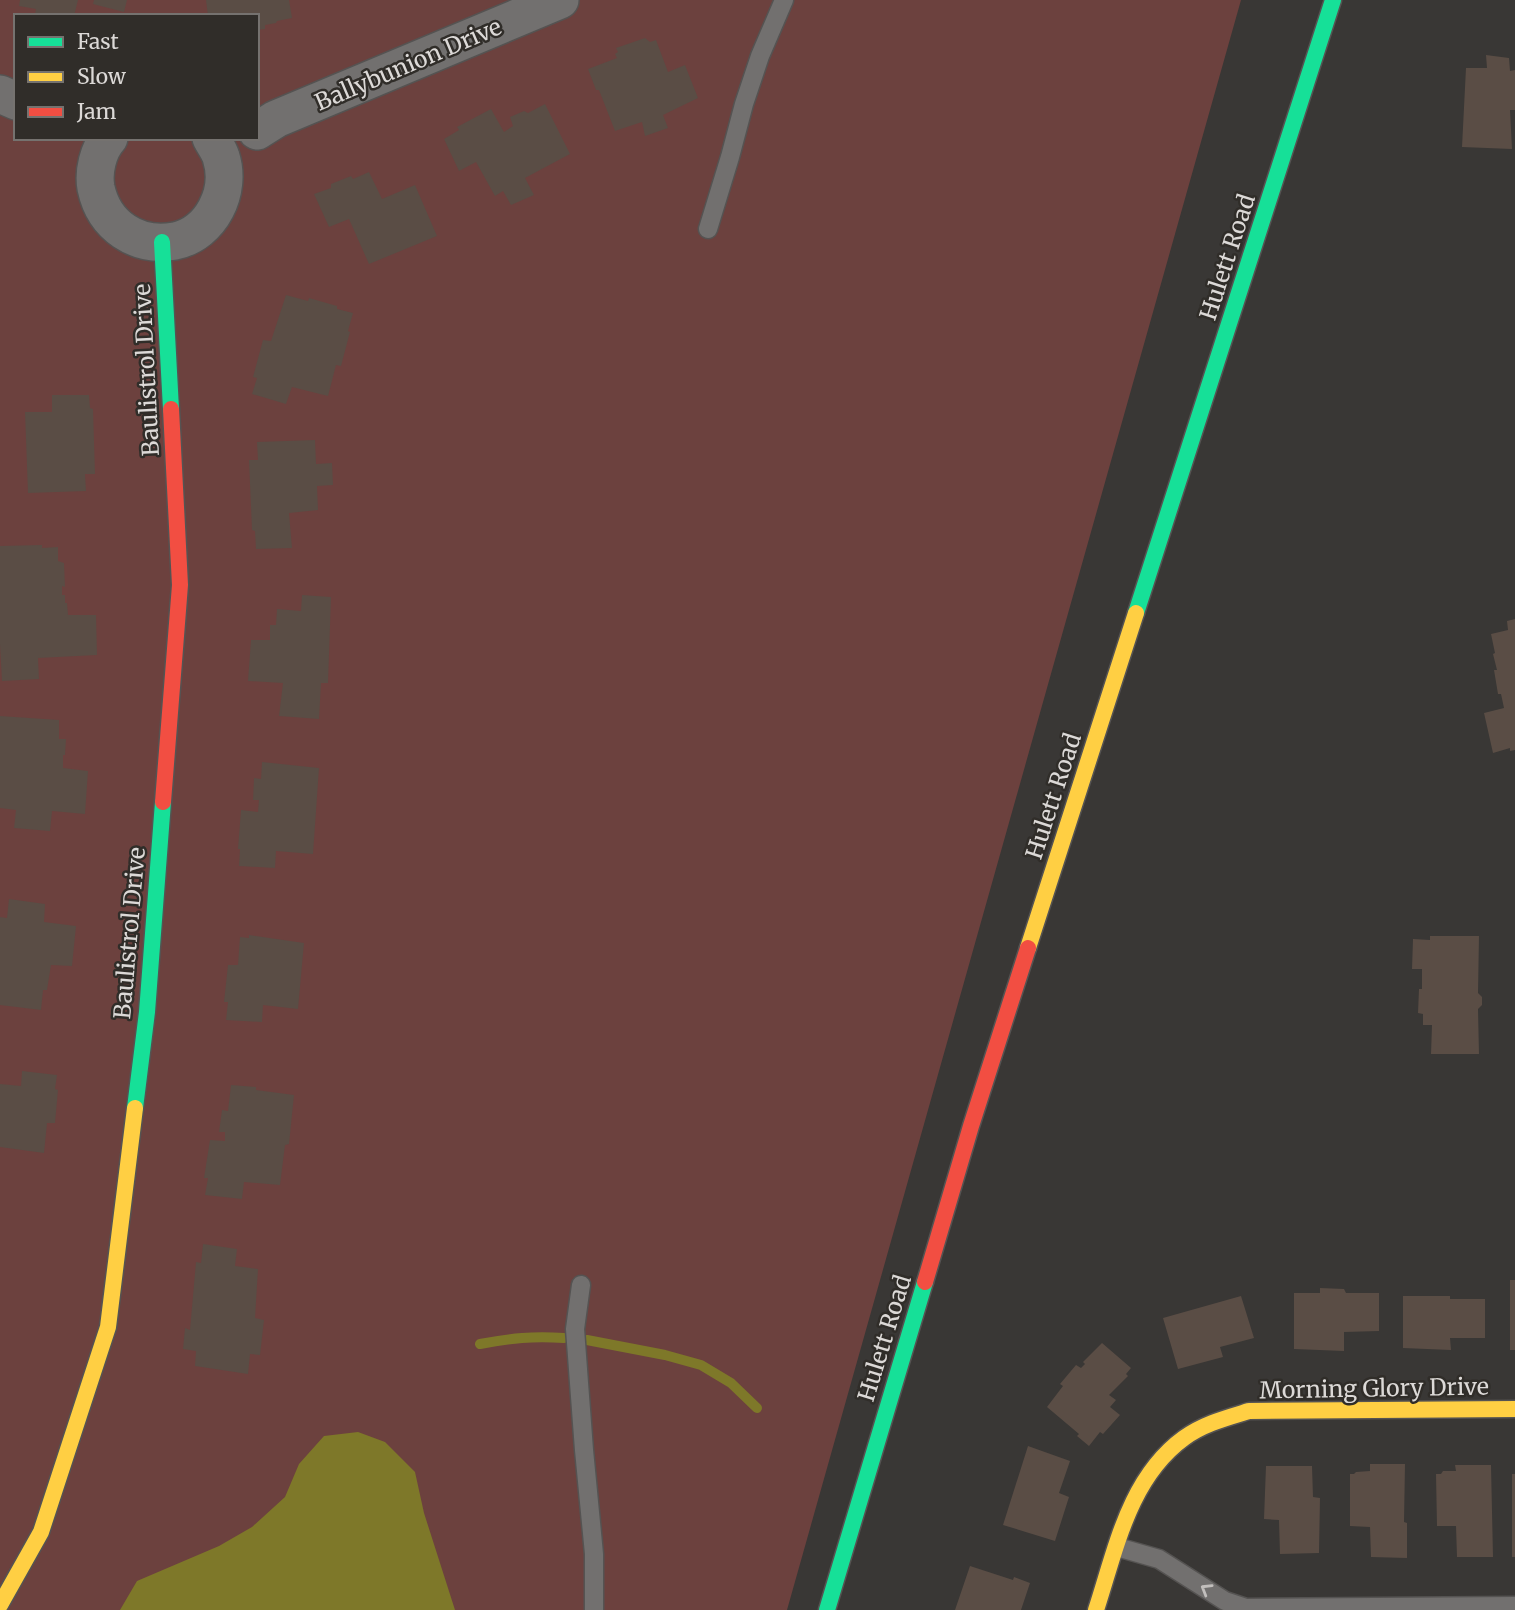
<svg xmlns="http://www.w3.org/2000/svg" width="1515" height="1610" viewBox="0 0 1515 1610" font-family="Merriweather,serif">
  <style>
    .green { fill: #6c413e; fill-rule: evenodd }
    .water { fill: #7e7829 }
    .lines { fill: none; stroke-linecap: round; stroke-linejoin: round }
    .stream { stroke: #7e7829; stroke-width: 10 }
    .building { fill: #5a4d45 }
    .lane-casing { stroke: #555352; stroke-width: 21 }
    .street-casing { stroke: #555352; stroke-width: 40 }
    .fast-casing { stroke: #555352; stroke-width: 19 }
    .slow-casing { stroke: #555352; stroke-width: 19 }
    .jam-casing { stroke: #555352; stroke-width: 19 }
    .lane { stroke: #72706f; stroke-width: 18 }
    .street { stroke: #72706f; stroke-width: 37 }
    .fast { stroke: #16e098; stroke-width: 16 }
    .slow { stroke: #ffcf43; stroke-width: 16 }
    .jam { stroke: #f24e42; stroke-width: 16 }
    .oneway { stroke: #c2bfbd }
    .labels { text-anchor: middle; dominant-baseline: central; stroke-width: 5; stroke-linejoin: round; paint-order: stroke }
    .street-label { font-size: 23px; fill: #dcd9d7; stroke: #302d29 }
  </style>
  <rect width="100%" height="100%" fill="#393735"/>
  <path class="green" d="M0,0H1241L787,1610H0ZM16,16H257V138H16Z"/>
  <path class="water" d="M358,1432L385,1442L415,1472L424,1513L455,1610H120L137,1581L219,1546L252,1527L285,1497L299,1464L324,1436Z"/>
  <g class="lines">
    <g class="stream">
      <path d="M587,1340L665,1355L701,1365L731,1383L757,1408"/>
      <path d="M480,1344C511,1338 533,1336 564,1338"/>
    </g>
  </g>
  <g class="building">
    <path d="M20,0H78L74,16H43L35,14L36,9L19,6Z"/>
    <path d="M94,0H127L124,12L93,4Z"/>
    <path d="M206,0H289L292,18L277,21L276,23L265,25V29L257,30V16H208Z"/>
    <path d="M645,38L650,42L656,40L668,72L685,65L698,98L663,115L668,128L645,136L642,122L615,131L599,90H596L588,69L617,58L615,54L618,52L616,48Z"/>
    <path d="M1486,55L1509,58L1510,71L1515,70V110H1510L1512,149L1462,147L1466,68H1487Z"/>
    <path d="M545,104L570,154L525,178L534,195L511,205L503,191L495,196L476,162L459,171L444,139L459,130L457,127L491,109L504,132L513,126L510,117L524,111L528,113Z"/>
    <path d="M369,172L382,199L415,185L437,236L369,264L349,219L329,227L314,194L331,188V184L351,176L353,179Z"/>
    <path d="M286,295L308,301L309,298L337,306V309L353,313L348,331L350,332L341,366L336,365L328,396L292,387L286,404L252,394L257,378L253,377L263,340L271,341Z"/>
    <path d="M52,395H89L90,408L93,409L95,474H85L86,491L28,493L25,412H52Z"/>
    <path d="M315,440L316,464L332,463L333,485L317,486L318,510L289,513L292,548L256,549L255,531L252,530L249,460H258L257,442Z"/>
    <path d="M42,545V548L58,547V561L64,563L65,587L62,586V595H65V603H67L68,615H96L97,655L38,658L39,679L2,681L0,644V546Z"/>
    <path d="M302,595L331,597L328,683H321L319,719L279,716L283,683L248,681L251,640H270V625H276L277,609L301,611Z"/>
    <path d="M1515,619V750L1510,751V748L1493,753L1484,713L1504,708L1501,694H1498L1494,670H1497L1493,654L1495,653L1491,634L1508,630L1507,621Z"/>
    <path d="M0,716L59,720V739H66L65,755H63V768L88,771L85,814L52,811L50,831L14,828L16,810L0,808Z"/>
    <path d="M262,762L319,768L313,854L276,851L275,868L239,866L240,849H238L241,810L258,812L259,800H253L254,778L261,779Z"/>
    <path d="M9,899L45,904L44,922L76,926L72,966L51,965L47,990H43L41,1010L0,1005V917L7,918Z"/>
    <path d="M249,935L304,943L298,1009L263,1005L262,1022L226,1020L228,1002H224L228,965H238L240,937L249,938Z"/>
    <path d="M1430,936H1479L1478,993L1482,997V1005L1478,1009L1479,1054H1431L1432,1025H1423V1014L1418,1013L1419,989H1422V969H1412L1413,939L1430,940Z"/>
    <path d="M22,1071L57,1075L55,1089L58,1090L55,1123H47L44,1153L0,1147V1084L21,1086Z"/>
    <path d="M231,1085L256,1087V1090L294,1095L289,1144L285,1145L280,1185L244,1182L242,1199L205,1195L208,1178H204L210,1140L225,1141V1132H219L222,1110L228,1111Z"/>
    <path d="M203,1244L237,1249L235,1266L258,1269L255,1318L264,1320L260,1355L250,1354L248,1374L195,1366L196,1351L183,1349L185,1328L190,1330L196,1262L201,1263Z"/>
    <rect x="1510" y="1280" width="5" height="70"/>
    <path d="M1320,1288L1344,1289L1346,1293H1379V1331L1344,1332V1351L1294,1349V1293H1320Z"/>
    <path d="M1241,1296L1254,1338L1220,1347L1223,1357L1178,1369L1163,1318Z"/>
    <path d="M1403,1296H1450V1299H1485V1338H1450L1451,1350L1403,1348Z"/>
    <path d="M1102,1343L1131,1368L1126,1374L1128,1376L1109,1395L1116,1400L1110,1407L1120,1415L1103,1434L1100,1432L1089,1446L1077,1436L1079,1434L1047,1407L1063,1386L1060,1384L1076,1365L1081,1368L1085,1364L1083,1362Z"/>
    <path d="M1028,1446L1070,1461L1059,1493L1069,1497L1055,1541L1003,1525Z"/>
    <path d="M1370,1464H1405L1404,1522L1407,1523V1558L1371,1557L1370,1527L1350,1526V1474H1354L1356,1472L1370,1471Z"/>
    <path d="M1455,1465H1491L1493,1557H1457L1456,1526H1437L1436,1474H1441L1443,1471H1456Z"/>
    <path d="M1266,1466H1312L1313,1497L1320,1498L1319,1553L1280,1554L1279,1520L1264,1519Z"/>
    <rect x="1512" y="1474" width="3" height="83"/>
    <path d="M970,1566L1013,1580L1014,1577L1030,1583L1021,1610H955Z"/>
  </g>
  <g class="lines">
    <defs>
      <g id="lane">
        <path d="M708,229L730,157L744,104L760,56L784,0"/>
        <path d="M581,1285L575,1329L584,1450L594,1554V1610"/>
        <path d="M1117,1547L1159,1559L1225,1601L1246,1608L1515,1606"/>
      </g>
      <g id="street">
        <path d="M0,94L16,101"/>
        <path d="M257,131L276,119L560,0"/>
        <path d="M109,138C98,150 93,172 96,188C104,226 137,248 175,241C212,233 232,191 221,157C219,150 214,144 211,138"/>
      </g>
      <g id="fast">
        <path d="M162,242L171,409"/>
        <path d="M1136,613L1333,0"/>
        <path d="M135,1108L147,1012L163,802"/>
        <path d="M827,1610L925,1282"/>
      </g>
      <g id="slow">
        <path d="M1028,948L1136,613"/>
        <path d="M0,1605L41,1532L108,1327L135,1108"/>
        <path d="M1096,1610C1116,1549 1129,1478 1184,1438C1203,1424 1226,1418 1249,1411L1515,1409"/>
      </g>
      <g id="jam">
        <path d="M163,802L180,585L171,409"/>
        <path d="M925,1282L971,1126L1028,948"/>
      </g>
    </defs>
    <use href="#lane" class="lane-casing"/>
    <use href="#street" class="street-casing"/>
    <use href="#fast" class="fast-casing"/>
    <use href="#slow" class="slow-casing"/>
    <use href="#jam" class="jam-casing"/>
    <use href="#lane" class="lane"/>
    <use href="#street" class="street"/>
    <use href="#fast" class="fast"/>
    <use href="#slow" class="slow"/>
    <use href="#jam" class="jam"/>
  </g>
  <defs><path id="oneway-chevron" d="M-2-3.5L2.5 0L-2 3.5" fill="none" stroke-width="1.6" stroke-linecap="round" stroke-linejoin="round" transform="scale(1.75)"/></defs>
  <use class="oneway" href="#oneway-chevron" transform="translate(1206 1589) rotate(-149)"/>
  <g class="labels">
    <g class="street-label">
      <text transform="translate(408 64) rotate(-23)">Ballybunion Drive</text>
      <text transform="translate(1227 257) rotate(-72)">Hulett Road</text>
      <text transform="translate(146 370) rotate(-93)">Baulistrol Drive</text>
      <text transform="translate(1053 796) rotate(-72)">Hulett Road</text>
      <text transform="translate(129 933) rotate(-85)">Baulistrol Drive</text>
      <text transform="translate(884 1338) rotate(-73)">Hulett Road</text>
      <text transform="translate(1374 1388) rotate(-1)">Morning Glory Drive</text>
    </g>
  </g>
  <rect x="14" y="14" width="245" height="126" fill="#302d29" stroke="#75726f" stroke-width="2"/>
  <rect x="28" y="37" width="35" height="10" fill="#16e098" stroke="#75726f" stroke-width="2"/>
  <text x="77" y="49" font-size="21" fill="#dcd9d7">Fast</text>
  <rect x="28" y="72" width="35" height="10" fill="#ffcf43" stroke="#75726f" stroke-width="2"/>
  <text x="77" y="84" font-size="21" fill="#dcd9d7">Slow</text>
  <rect x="28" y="107" width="35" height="10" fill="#f24e42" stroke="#75726f" stroke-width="2"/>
  <text x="77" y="119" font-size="21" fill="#dcd9d7">Jam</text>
</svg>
